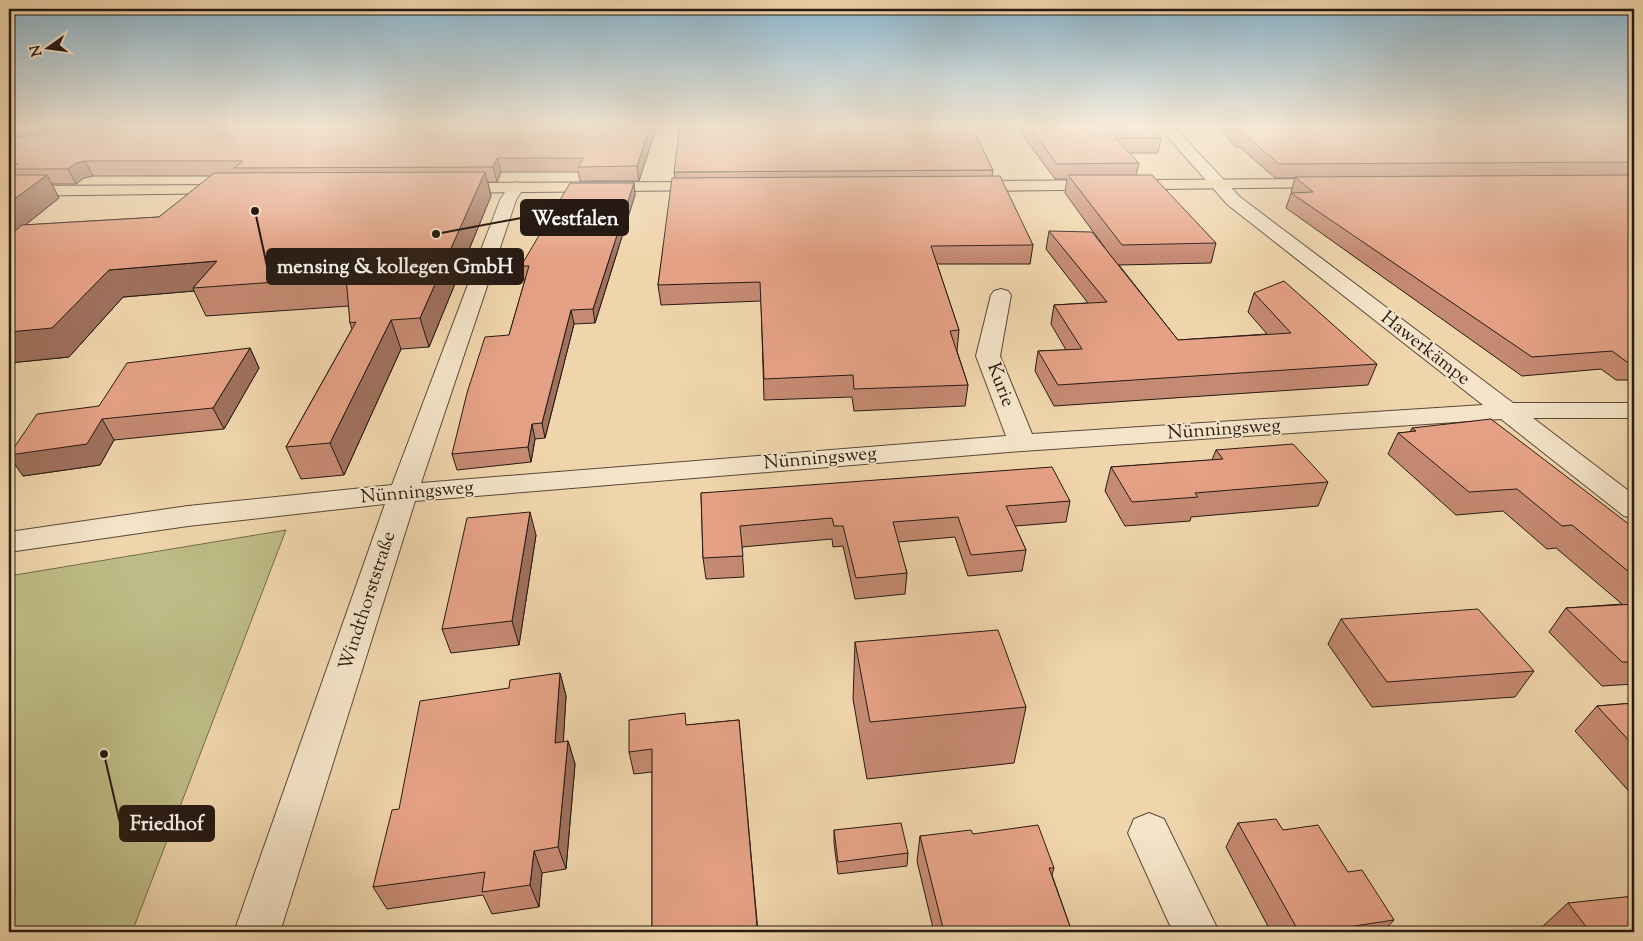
<svg xmlns="http://www.w3.org/2000/svg" width="1643" height="941" viewBox="0 0 1643 941" font-family="'Sorts Mill Goudy',serif">
  <style>
    .green { fill: #bebc86; stroke: #726b4c }
    .lines { fill: none; stroke-linecap: round; stroke-linejoin: round }
    .minor-casing { stroke: #584939; stroke-width: 2 }
    .major-casing { stroke: #261a13; stroke-width: 2 }
    .minor { fill: #f5e4c9; fill-rule: evenodd }
    .major { fill: #f0d5ac; fill-rule: evenodd }
    .wall { fill: #c58a73; stroke: #261a13; fill-rule: evenodd }
    .shaded-wall { fill: #a0715e; stroke: #261a13 }
    .building { fill: #e5a186; stroke: #261a13 }
    .labels { text-anchor: middle; dominant-baseline: central; stroke-width: 4; stroke-linejoin: round; paint-order: stroke }
    .street-label { font-size: 19px; fill: #261a13; stroke: #f5e4c9 }
    .leader { fill: none; stroke: #261a13; stroke-width: 2 }
    .callout-dot { fill: #261a13; stroke: #f5e4c9; stroke-width: 2 }
    .callout { fill: #261a13; stroke: #261a13; stroke-width: 2 }
    .callout-label { font-size: 20px; text-anchor: middle; font-weight: bold; fill: #fff }
  </style>
  <rect width="100%" height="100%" fill="#f0d5ac"/>
  <filter id="stains"><feTurbulence type="fractalNoise" baseFrequency=".004" numOctaves="4"/><feColorMatrix values="0 0 0 0 .2 0 0 0 0 .09 0 0 0 0 .02 0 0 0 .5 -.17"/></filter>
  <radialGradient id="worn" r=".72"><stop offset=".6" stop-color="#630" stop-opacity="0"/><stop offset="1" stop-color="#630" stop-opacity=".3"/></radialGradient>
  <path class="green" d="M286,530L132,932H9V576Z"/>
  <g class="lines">
    <defs>
      <g id="minor">
        <path d="M1157,125H1172L1240,197L1513,403H1634V418H1533L1634,495V518L1624,516L1501,419L1022,451L415,501L280,932H234L385,504L188,526L9,552V532L188,506L392,485L500,200L510,184L516,182L524,187L516,200L421,483L1006,436L976,356L991,295L994,291L1001,289L1008,291L1011,295L1000,356L1032,434L1483,405L1228,205Z"/>
        <path d="M1149,813L1164,819L1219,932H1173L1128,833L1134,819Z"/>
      </g>
      <g id="major">
        <path d="M1330,179L1338,184L1336,187L968,191L960,186L968,181Z"/>
        <path d="M707,182L715,187L713,190L453,193L445,188L453,183Z"/>
        <path d="M230,185L236,187L238,190L236,193L9,196V186Z"/>
      </g>
    </defs>
    <use href="#minor" class="minor-casing"/>
    <use href="#major" class="major-casing"/>
    <use href="#minor" class="minor"/>
    <use href="#major" class="major"/>
  </g>
  <g class="wall">
    <path d="M9,125H108L109,127L657,125L639,181H580L578,172H501L497,182H488L491,196L429,347L401,349L344,475L301,479L286,447L352,329L350,323L349,306L206,316L194,291L123,297L69,357L9,363ZM93,176H211L159,217L25,225L59,198L52,184H76L84,178Z"/>
    <path d="M1015,125H1149L1161,138L1158,153H1129L1139,163L1136,175L1216,243L1211,263L1119,265L1178,340L1267,334L1248,312L1254,293L1377,364L1368,385L1054,406L1035,371L1038,351L1066,350L1051,324L1054,305L1088,303L1046,249L1049,231L1105,248L1065,193L1067,179H1055Z"/>
    <path d="M1219,125H1546L1550,127L1634,138V380H1616L1601,369L1522,376L1286,208L1291,193H1292L1291,192L1295,178H1275L1240,147H1235Z"/>
    <path d="M993,170L992,176L1033,245L1030,264H937L959,330L957,351L968,385L965,406L854,411L852,397L764,400L761,301L661,305L658,285L675,178L674,172Z"/>
    <path d="M634,183L635,195L595,323L574,324L545,438L535,439L531,462L457,470L452,454L509,335L525,280H524L521,266Z"/>
    <path d="M250,348L259,368L224,429L114,440L100,465L23,476L99,406Z"/>
    <path d="M1412,428L1634,528V684L1602,686L1549,632L1566,608L1622,604L1556,548L1547,549L1503,511L1456,515L1388,454L1398,433L1410,432Z"/>
    <path d="M1216,450L1328,482L1318,506L1191,517L1190,521L1125,526L1105,491L1111,467L1212,460Z"/>
    <path d="M701,493L1070,501L1066,522L1015,526L1026,550L1022,571L968,576L955,537L898,542L907,573L905,594L855,599L843,546L833,547L832,539L742,547L744,577L706,579L703,558Z"/>
    <path d="M536,535L519,645L451,653L442,629Z"/>
    <path d="M1341,619L1534,671L1515,697L1372,707L1328,644Z"/>
    <path d="M855,642L1026,707L1014,763L867,779L853,699Z"/>
    <path d="M560,673L566,696L563,742L568,741L575,764L566,869L542,873L539,907L492,914L483,895L387,909L373,887L509,688Z"/>
    <path d="M1634,703V797L1575,731L1597,706Z"/>
    <path d="M739,720L758,932H652V772L634,774L629,752L687,725Z"/>
    <path d="M1238,823L1283,830L1348,872L1394,920L1383,932H1271L1226,847Z"/>
    <path d="M834,830L908,853L907,866L838,874L834,843Z"/>
    <path d="M973,834L1054,868L1052,875L1072,932H934L917,861L920,836Z"/>
    <path d="M1568,903L1634,932H1547L1543,926Z"/>
  </g>
  <g class="shaded-wall">
    <path d="M22,125H108L110,129L9,141V127Z"/>
    <path d="M651,125H657L639,181L637,166Z"/>
    <path d="M497,158L501,172L497,182L493,167Z"/>
    <path d="M85,161L93,176L84,178L76,184L68,169L76,163Z"/>
    <path d="M485,172L491,196L429,347L420,318Z"/>
    <path d="M47,175L59,198L9,238V203Z"/>
    <path d="M634,183L635,195L595,323L593,309Z"/>
    <path d="M217,261L193,288L194,291L123,297L69,357L9,363V332L109,270Z"/>
    <path d="M571,310L574,324L545,438L542,423Z"/>
    <path d="M391,320L401,349L344,475L330,443Z"/>
    <path d="M250,348L259,368L224,429L213,408Z"/>
    <path d="M102,419L114,440L100,465L23,476L9,456V455Z"/>
    <path d="M532,424L535,439L531,462L528,447Z"/>
    <path d="M530,512L536,535L519,645L512,621Z"/>
    <path d="M560,673L566,696L562,766L555,743Z"/>
    <path d="M568,741L575,764L566,869L558,847Z"/>
    <path d="M534,851L542,873L539,907L530,885Z"/>
  </g>
  <g class="building">
    <path d="M9,125H22L9,127Z"/>
    <path d="M134,125H651L637,166L578,167L583,158H497L493,167L234,168L243,161H85L76,163L68,169H9V168L18,164H9V138L114,126Z"/>
    <path d="M680,125H971L993,170L674,172Z"/>
    <path d="M1028,125H1149L1161,138H1115L1139,163L1057,164Z"/>
    <path d="M1232,125H1546L1550,127L1618,129L1634,138V162L1279,164L1244,134L1239,133Z"/>
    <path d="M485,172L420,318L391,320L330,443L286,447L356,322L350,323L346,277L193,288L217,261L109,270L52,328L9,332V236L22,225L159,217L214,173Z"/>
    <path d="M9,175H47L9,203Z"/>
    <path d="M1068,175H1152L1216,243L1122,245Z"/>
    <path d="M1634,175V362H1627L1612,351L1532,357L1291,193L1313,192L1295,177Z"/>
    <path d="M1000,176L1033,245L931,246L959,330L950,331L968,385L854,389L853,375L764,379L760,282L658,285L672,178Z"/>
    <path d="M570,183H634L593,309L571,310L542,423L532,424L528,447L452,454L467,393L485,337L509,335L529,266H521Z"/>
    <path d="M1049,231L1092,232L1178,340L1291,333L1254,293L1284,281L1377,364L1058,385L1038,351L1082,349L1054,305L1107,302Z"/>
    <path d="M250,348L213,408L102,419L87,444L9,455L37,414L99,406L127,363Z"/>
    <path d="M1491,419L1634,528V576L1572,525L1562,526L1517,489L1469,492L1398,433L1416,431L1412,428Z"/>
    <path d="M1293,444L1328,482L1195,493L1198,497L1132,502L1111,467L1223,459L1216,450Z"/>
    <path d="M1052,467L1070,501L1006,506L1026,550L971,555L958,517L893,522L907,573L856,578L843,526H834L832,518L740,526L743,556L703,558L701,493Z"/>
    <path d="M530,512L512,621L442,629L467,518Z"/>
    <path d="M1634,604V662H1622L1566,608Z"/>
    <path d="M1478,609L1534,671L1387,682L1341,619Z"/>
    <path d="M998,630L1026,707L870,722L855,642Z"/>
    <path d="M560,673L555,743L568,741L558,847L534,851L530,885L482,892L485,872L373,887L392,810L399,809L420,701L509,688L510,680Z"/>
    <path d="M1634,703V746L1597,706Z"/>
    <path d="M685,713L686,725L739,720L757,926L725,930V932H652V749L629,752V720Z"/>
    <path d="M1276,819L1283,830L1318,825L1348,872L1362,870L1394,920L1315,932H1299L1238,823Z"/>
    <path d="M901,823L908,853L838,862L834,830Z"/>
    <path d="M1038,825L1054,868H1049L1072,932H944L920,836L971,830L973,834Z"/>
    <path d="M1634,896V932H1590L1568,903Z"/>
  </g>
  <linearGradient id="sky" x2="0" y2="1"><stop stop-color="#89b6d0"/><stop offset="0.49" stop-color="#f8ecda"/><stop offset="1" stop-color="#f8ecda" stop-opacity="0"/></linearGradient>
  <rect width="1643" height="257" fill="url(#sky)"/>
  <g class="labels">
    <g class="street-label">
      <text transform="translate(1425 349) rotate(38)">Hawerkämpe</text>
      <text transform="translate(1000 385) rotate(69)">Kurie</text>
      <text transform="translate(1224 430) rotate(-4)">Nünningsweg</text>
      <text transform="translate(820 459) rotate(-5)">Nünningsweg</text>
      <text transform="translate(417 493) rotate(-5)">Nünningsweg</text>
      <text transform="translate(368 601) rotate(-72)">Windthorststraße</text>
    </g>
  </g>
  <path class="leader" d="M436 234L521 218M255 211L267 266M104 754L120 823"/>
  <g class="callout-dot">
    <circle cx="436" cy="234" r="5"/>
    <circle cx="255" cy="211" r="5"/>
    <circle cx="104" cy="754" r="5"/>
  </g>
  <g class="callout">
    <rect x="521" y="200" width="107" height="35" rx="5"/>
    <rect x="267" y="249" width="256" height="35" rx="5"/>
    <rect x="120" y="806" width="94" height="35" rx="5"/>
  </g>
  <g class="callout-label">
    <text x="575" y="225">Westfalen</text>
    <text x="395" y="273">mensing &amp; kollegen GmbH</text>
    <text x="167" y="830">Friedhof</text>
  </g>
  <rect width="1643" height="941" fill="none" stroke="#f0d5ac" stroke-width="30"/>
  <rect x="10" y="10" width="1623" height="921" fill="none" stroke="#261a13" stroke-width="2.5"/>
  <rect x="15" y="15" width="1613" height="911" fill="none" stroke="#261a13"/>
  <g transform="translate(48 48) rotate(256)" stroke="#f5e4c9" stroke-width="4" paint-order="stroke">
  <path d="M0-4L9 19L0 12L-9 19Z" fill="#261a13"/>
  <text y="-8" font-size="14" font-weight="bold" text-anchor="middle" fill="#261a13">N</text>
  </g>
  <rect width="100%" height="100%" filter="url(#stains)"/>
  <rect width="100%" height="100%" fill="url(#worn)"/>
</svg>
